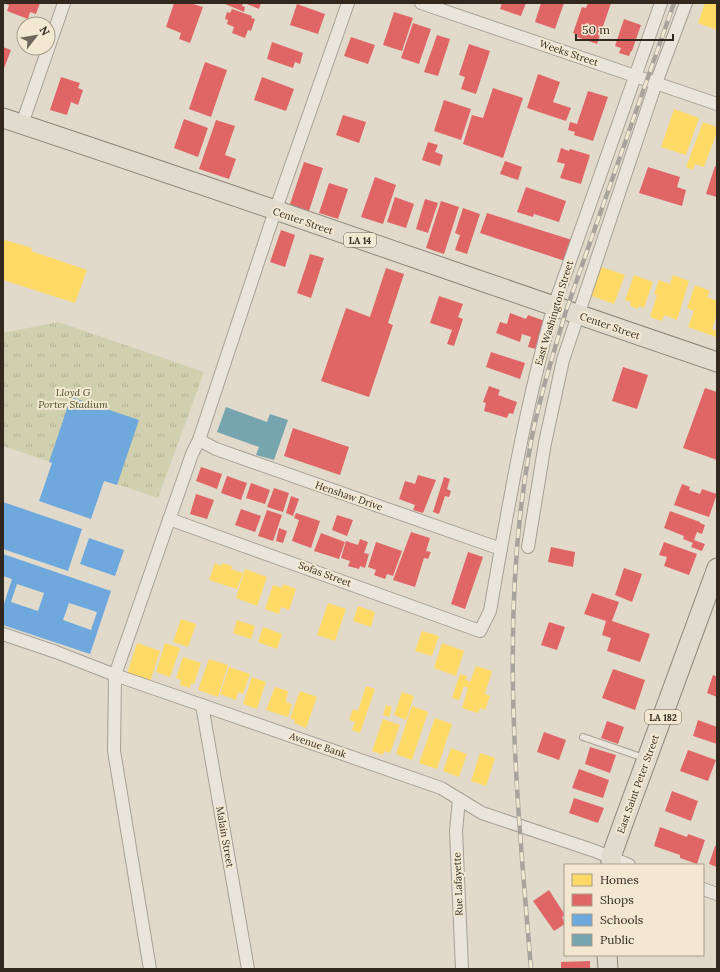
<svg xmlns="http://www.w3.org/2000/svg" width="720" height="972" viewBox="0 0 720 972" font-family="Lora,serif">
  <style>
    .grass { fill: url(#grass-tufts) }
    .homes { fill: #ffd966 }
    .shops { fill: #e06666 }
    .schools { fill: #6fa8dc; fill-rule: evenodd }
    .public { fill: #76a5af }
    .lines { fill: none; stroke-linecap: round; stroke-linejoin: round }
    .lane-casing { stroke: #a69f95; stroke-width: 8 }
    .street-casing { stroke: #a69f95; stroke-width: 14 }
    .primary-casing { stroke: #8b857b; stroke-width: 21 }
    .lane { stroke: #eae5dc; stroke-width: 6 }
    .street { stroke: #eae5dc; stroke-width: 12 }
    .primary { stroke: #e1dbce; stroke-width: 19 }
    .rail-casing { stroke: #a8a49d; stroke-width: 4.5 }
    .rail { stroke: #f2e8d1; stroke-width: 3; stroke-dasharray: 9; stroke-linecap: butt }
    .labels { text-anchor: middle; dominant-baseline: central; stroke-width: 4; stroke-linejoin: round; paint-order: stroke }
    .shield { fill: #f2e8d1; stroke: #6c6254; stroke-width: 1 }
    .shield-label { font-size: 9px; font-weight: bold; fill: #33281e }
    .street-label { font-size: 10px; fill: #33281e; stroke: #f2e8d1 }
    .park-label { font-size: 10px; font-style: italic; fill: #444e26; stroke: #f2e8d1 }
  </style>
  <defs>
    <pattern id="grass-tufts" width="24" height="20" patternUnits="userSpaceOnUse"><rect width="24" height="20" fill="#d0cfae"/><path d="M3 7l-1-3M5 7V3M7 7l1-3M15 17l-1-3M17 17v-4M19 17l1-3" fill="none" stroke="#b3b295"/></pattern>
  </defs>
  <rect width="100%" height="100%" fill="#e1dacb"/>
  <path class="grass" d="M58,322L204,372L158,498L3,446V333Z"/>
  <g class="homes">
    <path d="M705,3H717V30L698,23Z"/>
    <path d="M674,109L699,118L686,155L661,147Z"/>
    <path d="M703,122L717,127V132L704,167L695,164L693,170L686,167Z"/>
    <path d="M5,240L32,248L31,251L87,270L75,303L3,280V243Z"/>
    <path d="M599,266L625,275L614,304L589,295Z"/>
    <path d="M634,275L653,282L644,308L639,306L638,309L630,306L631,302L625,300Z"/>
    <path d="M673,275L689,281L677,320L664,315L662,321L650,317L657,295L654,294L659,280L670,284Z"/>
    <path d="M695,285L710,291L707,297L717,301V315L712,329L717,331L716,337L688,327L694,311L687,308Z"/>
    <path d="M215,563L221,566L222,563L232,566L231,569L243,573L237,589L209,580Z"/>
    <path d="M245,569L267,577L257,606L236,598Z"/>
    <path d="M283,584L296,589L289,610L281,607L279,614L265,609L273,585L282,588Z"/>
    <path d="M328,603L346,609L335,641L317,635Z"/>
    <path d="M358,606L375,612L371,627L353,621Z"/>
    <path d="M181,619L196,624L188,647L173,642Z"/>
    <path d="M237,620L255,626L251,639L233,633Z"/>
    <path d="M263,627L282,634L277,649L258,642Z"/>
    <path d="M422,631L439,636L432,656L415,651Z"/>
    <path d="M137,643L160,651L150,682L127,674Z"/>
    <path d="M165,643L180,648L170,677L156,672Z"/>
    <path d="M442,643L464,651L456,676L434,668Z"/>
    <path d="M183,657L201,663L194,684L191,683L190,688L180,685L181,680L176,678Z"/>
    <path d="M209,659L228,665L218,697L198,690Z"/>
    <path d="M476,666L492,671L485,694L490,696L485,710L480,708L478,713L462,708L468,688L464,686L459,700L452,698L460,674L467,676L466,680L470,682Z"/>
    <path d="M229,667L250,674L243,694L238,692L236,700L220,694Z"/>
    <path d="M252,677L266,682L257,709L243,704Z"/>
    <path d="M366,686L375,689L360,733L352,730L355,722L349,720L353,709L358,711Z"/>
    <path d="M275,687L288,691L286,702L292,704L288,717L266,710Z"/>
    <path d="M300,691L317,697L306,728L294,723L295,720L290,718Z"/>
    <path d="M402,692L414,696L406,720L394,715Z"/>
    <path d="M386,705L392,707L389,717L383,715Z"/>
    <path d="M412,706L428,712L412,760L396,754Z"/>
    <path d="M435,718L452,724L437,769L419,763Z"/>
    <path d="M383,719L400,725L390,753L384,751L383,755L372,751Z"/>
    <path d="M451,748L467,754L459,777L443,771Z"/>
    <path d="M480,753L495,758L486,786L471,781Z"/>
  </g>
  <g class="shops">
    <path d="M3,3H40L36,14L30,12L28,19L7,11L9,5Z"/>
    <path d="M174,3H190L203,7L190,43L179,39L181,33L166,27Z"/>
    <path d="M223,3H243L242,6L245,7L244,12Z"/>
    <path d="M244,3H261L259,9Z"/>
    <path d="M502,3H526L521,16L500,9Z"/>
    <path d="M541,3H564L555,29L535,22Z"/>
    <path d="M588,3H611L597,44L577,37L578,35L573,33L582,7L586,8Z"/>
    <path d="M297,4L325,14L318,34L290,25Z"/>
    <path d="M232,9L252,16L251,18L255,19L251,31L248,30L245,38L232,33L234,27L227,24L228,20L225,19L227,12L230,13Z"/>
    <path d="M394,12L413,18L402,51L383,45Z"/>
    <path d="M624,19L641,25L632,51H631L629,56L619,53L621,48L615,46Z"/>
    <path d="M413,23L431,29L419,64L401,58Z"/>
    <path d="M437,35L450,39L438,76L424,72Z"/>
    <path d="M351,37L375,45L368,64L344,56Z"/>
    <path d="M272,42L303,53L300,64L295,62L293,68L267,59Z"/>
    <path d="M469,44L490,51L476,94L461,89L465,77L459,75Z"/>
    <path d="M3,47L11,50L3,71Z"/>
    <path d="M205,62L227,70L211,117L189,109Z"/>
    <path d="M538,74L560,82L553,102L571,108L566,121L527,108Z"/>
    <path d="M61,77L80,83L78,88L83,90L78,105L71,102L67,115L50,110Z"/>
    <path d="M262,77L294,89L286,111L254,100Z"/>
    <path d="M493,88L523,98L503,158L463,144L472,115L483,118Z"/>
    <path d="M588,91L608,97L593,141L574,135L575,132L568,130L570,122L577,124Z"/>
    <path d="M444,100L471,109L461,140L434,131Z"/>
    <path d="M343,115L366,122L359,143L336,135Z"/>
    <path d="M184,119L208,128L198,157L174,148Z"/>
    <path d="M216,120L235,126L225,155L236,159L229,179L199,169Z"/>
    <path d="M428,142L438,145L435,152L443,155L440,166L422,160Z"/>
    <path d="M561,148L569,151L570,149L590,155L581,184L560,178L565,164L557,162Z"/>
    <path d="M505,161L522,167L518,180L500,174Z"/>
    <path d="M304,162L323,168L309,211L290,204Z"/>
    <path d="M715,166L717,167V197L706,194Z"/>
    <path d="M648,167L680,177L677,187L686,190L682,206L639,193Z"/>
    <path d="M375,177L396,185L383,224L361,217Z"/>
    <path d="M329,183L348,189L338,219L319,213Z"/>
    <path d="M526,187L566,201L559,222L534,214L533,217L517,212Z"/>
    <path d="M395,197L414,204L406,228L387,222Z"/>
    <path d="M425,199L438,203L428,233L416,229Z"/>
    <path d="M441,201L459,207L444,254L426,248Z"/>
    <path d="M463,208L480,214L467,254L455,250L460,235L455,233Z"/>
    <path d="M487,213L572,240L565,261L480,233Z"/>
    <path d="M281,230L295,235L285,267L270,262Z"/>
    <path d="M310,254L324,258L311,298L297,293Z"/>
    <path d="M386,268L404,274L388,323L393,325L369,397L321,381L346,308L370,317Z"/>
    <path d="M439,296L463,304L458,317L463,319L454,346L447,344L452,330L430,323Z"/>
    <path d="M510,313L526,319L528,315L545,321L536,349L528,347L531,337L522,334L520,342L496,333L500,322L507,324Z"/>
    <path d="M491,352L525,363L520,379L486,367Z"/>
    <path d="M623,367L648,375L637,409L612,401Z"/>
    <path d="M489,386L500,390L498,395L517,402L513,414L509,413L507,418L484,411L486,403L483,402Z"/>
    <path d="M705,388L717,392V460L683,448Z"/>
    <path d="M293,428L349,447L340,475L284,456Z"/>
    <path d="M201,467L222,474L217,489L196,481Z"/>
    <path d="M418,475L436,480L423,513L413,510L415,505L399,499L405,481L415,484Z"/>
    <path d="M227,476L247,483L241,500L221,493Z"/>
    <path d="M444,477L450,479L447,489L451,491L449,497L445,496L439,514L433,512Z"/>
    <path d="M251,483L270,490L265,504L246,498Z"/>
    <path d="M682,484L690,487L689,490L700,494L702,489L717,494L709,517L674,505Z"/>
    <path d="M274,488L289,493L283,512L267,507Z"/>
    <path d="M196,494L214,500L207,519L190,514Z"/>
    <path d="M291,496L299,499L293,516L286,513Z"/>
    <path d="M241,509L261,516L255,532L235,525Z"/>
    <path d="M267,510L282,515L273,541L258,536Z"/>
    <path d="M670,511L700,522V523L705,525L702,534L697,532L694,540L705,544L702,551L691,547L693,543L683,539L684,536L664,528Z"/>
    <path d="M296,513L320,521L311,548L292,541L299,520L294,518Z"/>
    <path d="M337,515L353,520L347,536L332,530Z"/>
    <path d="M279,528L287,531L283,543L276,541Z"/>
    <path d="M411,532L430,538L426,551L431,552L428,559L424,558L415,587L393,580Z"/>
    <path d="M321,533L345,542L339,559L314,551Z"/>
    <path d="M360,539L368,542L364,553L369,554L365,568L360,566L359,569L348,566L350,561L341,558L346,541L358,545Z"/>
    <path d="M376,542L402,551L393,576L387,574L385,579L374,575L376,570L368,567Z"/>
    <path d="M664,542L697,554L689,575L664,566L667,557L659,555Z"/>
    <path d="M551,547L575,552L573,567L548,562Z"/>
    <path d="M468,552L483,557L465,609L451,604Z"/>
    <path d="M624,568L642,574L632,602L615,595Z"/>
    <path d="M592,593L619,602L612,621L650,634L640,662L607,651L611,638L602,635L606,621L584,614Z"/>
    <path d="M549,622L565,627L557,650L541,645Z"/>
    <path d="M613,669L645,680L635,710L602,698Z"/>
    <path d="M713,675L717,677V697L707,693Z"/>
    <path d="M698,720L717,727V744L693,736Z"/>
    <path d="M607,721L624,727L618,744L601,738Z"/>
    <path d="M544,732L566,740L559,760L537,752Z"/>
    <path d="M590,747L616,755L610,773L585,764Z"/>
    <path d="M688,750L716,760L708,781L680,771Z"/>
    <path d="M579,769L609,780L603,798L572,788Z"/>
    <path d="M672,791L698,801L691,821L665,811Z"/>
    <path d="M574,798L604,808L598,823L569,813Z"/>
    <path d="M660,827L687,837L688,834L705,840L697,864L680,858V855L654,846Z"/>
    <path d="M715,846H717V867L709,864Z"/>
    <path d="M549,890L565,915L562,917L565,924L554,931L533,901Z"/>
    <path d="M590,961V969H561V962Z"/>
  </g>
  <g class="schools">
    <path d="M71,397L139,420L117,485L104,481L91,519L39,501L52,463L49,462Z"/>
    <path d="M3,502L82,529L68,571L3,549Z"/>
    <path d="M89,538L124,550L115,576L80,564Z"/>
    <path d="M3,554L111,591L90,654L3,625V607L12,579L3,576ZM17,584L44,593L38,611L11,602ZM69,603L97,612L91,630L63,620Z"/>
  </g>
  <path class="public" d="M226,407L267,422L270,414L288,420L274,460L256,455L259,447L217,432Z"/>
  <g class="lines">
    <defs>
      <path id="lane" d="M583,737L644,758"/>
      <g id="street">
        <path d="M421,3L717,104"/>
        <path d="M22,124L64,3"/>
        <path d="M199,440L216,449L501,549"/>
        <path d="M169,519L480,631L490,611C508,508 525,406 554,306L661,3"/>
        <path d="M528,547L545,443L563,360L656,83L686,3"/>
        <path d="M3,634L56,652L115,675L441,788L482,813L595,851L629,865"/>
        <path d="M202,705L248,969"/>
        <path d="M459,799L456,831L462,969"/>
        <path d="M703,889L717,894"/>
        <path d="M150,969L114,751L115,675L192,454L199,440L272,220L348,3"/>
      </g>
      <g id="primary">
        <path d="M3,118C242,197 479,281 717,362"/>
        <path d="M611,865V857L624,821L717,568"/>
        <path d="M607,955L608,969"/>
      </g>
    </defs>
    <use href="#lane" class="lane-casing"/>
    <use href="#street" class="street-casing"/>
    <use href="#primary" class="primary-casing"/>
    <use href="#lane" class="lane"/>
    <use href="#street" class="street"/>
    <use href="#primary" class="primary"/>
    <defs>
      <path id="rail" d="M531,969C517,798 499,623 529,453C537,405 552,358 566,311L674,3"/>
    </defs>
    <use href="#rail" class="rail-casing"/>
    <use href="#rail" class="rail"/>
  </g>
  <g class="labels">
    <g class="shield">
      <rect x="344" y="233" width="32" height="14" rx="3"/>
      <rect x="645" y="710" width="36" height="14" rx="3"/>
    </g>
    <g class="shield-label">
      <text x="360" y="240">LA 14</text>
      <text x="663" y="717">LA 182</text>
    </g>
    <g class="street-label">
      <text transform="translate(569 53) rotate(19)">Weeks Street</text>
      <text transform="translate(303 221) rotate(19)">Center Street</text>
      <text transform="translate(554 313) rotate(-73)">East Washington Street</text>
      <text transform="translate(610 326) rotate(19)">Center Street</text>
      <text transform="translate(349 496) rotate(19)">Henshaw Drive</text>
      <text transform="translate(325 574) rotate(20)">Sofas Street</text>
      <text transform="translate(318 745) rotate(19)">Avenue Bank</text>
      <text transform="translate(638 784) rotate(-70)">East Saint Peter Street</text>
      <text transform="translate(225 837) rotate(80)">Malain Street</text>
      <text transform="translate(458 884) rotate(-92)">Rue Lafayette</text>
    </g>
    <g class="park-label">
      <text x="73" y="392">Lloyd G<tspan x="73" dy="12">Porter Stadium</tspan></text>
    </g>
  </g>
  <rect width="720" height="972" fill="none" stroke="#33281e" stroke-width="8"/>
  <rect x="564" y="864" width="140" height="92" fill="#f2e8d1" stroke="#a69b89"/>
  <rect x="572" y="874" width="20" height="12" fill="#ffd966" stroke="#a69b89"/>
  <text x="600" y="884" font-size="12" fill="#33281e">Homes</text>
  <rect x="572" y="894" width="20" height="12" fill="#e06666" stroke="#a69b89"/>
  <text x="600" y="904" font-size="12" fill="#33281e">Shops</text>
  <rect x="572" y="914" width="20" height="12" fill="#6fa8dc" stroke="#a69b89"/>
  <text x="600" y="924" font-size="12" fill="#33281e">Schools</text>
  <rect x="572" y="934" width="20" height="12" fill="#76a5af" stroke="#a69b89"/>
  <text x="600" y="944" font-size="12" fill="#33281e">Public</text>
  <g transform="translate(36 36) rotate(59)"><circle r="19" fill="#f2e8d1" stroke="#a69b89"/>
  <path d="M0-3L7 15L0 10L-7 15Z" fill="#70665b"/>
  <text y="-6" font-size="11" font-weight="bold" text-anchor="middle" fill="#33281e">N</text>
  </g>
  <path d="M576 34v6h97v-6" fill="none" stroke="#33281e" stroke-width="2"/>
  <text x="582" y="34" font-size="12" fill="#33281e" stroke="#f2e8d1" stroke-width="3" paint-order="stroke">50 m</text>
</svg>
